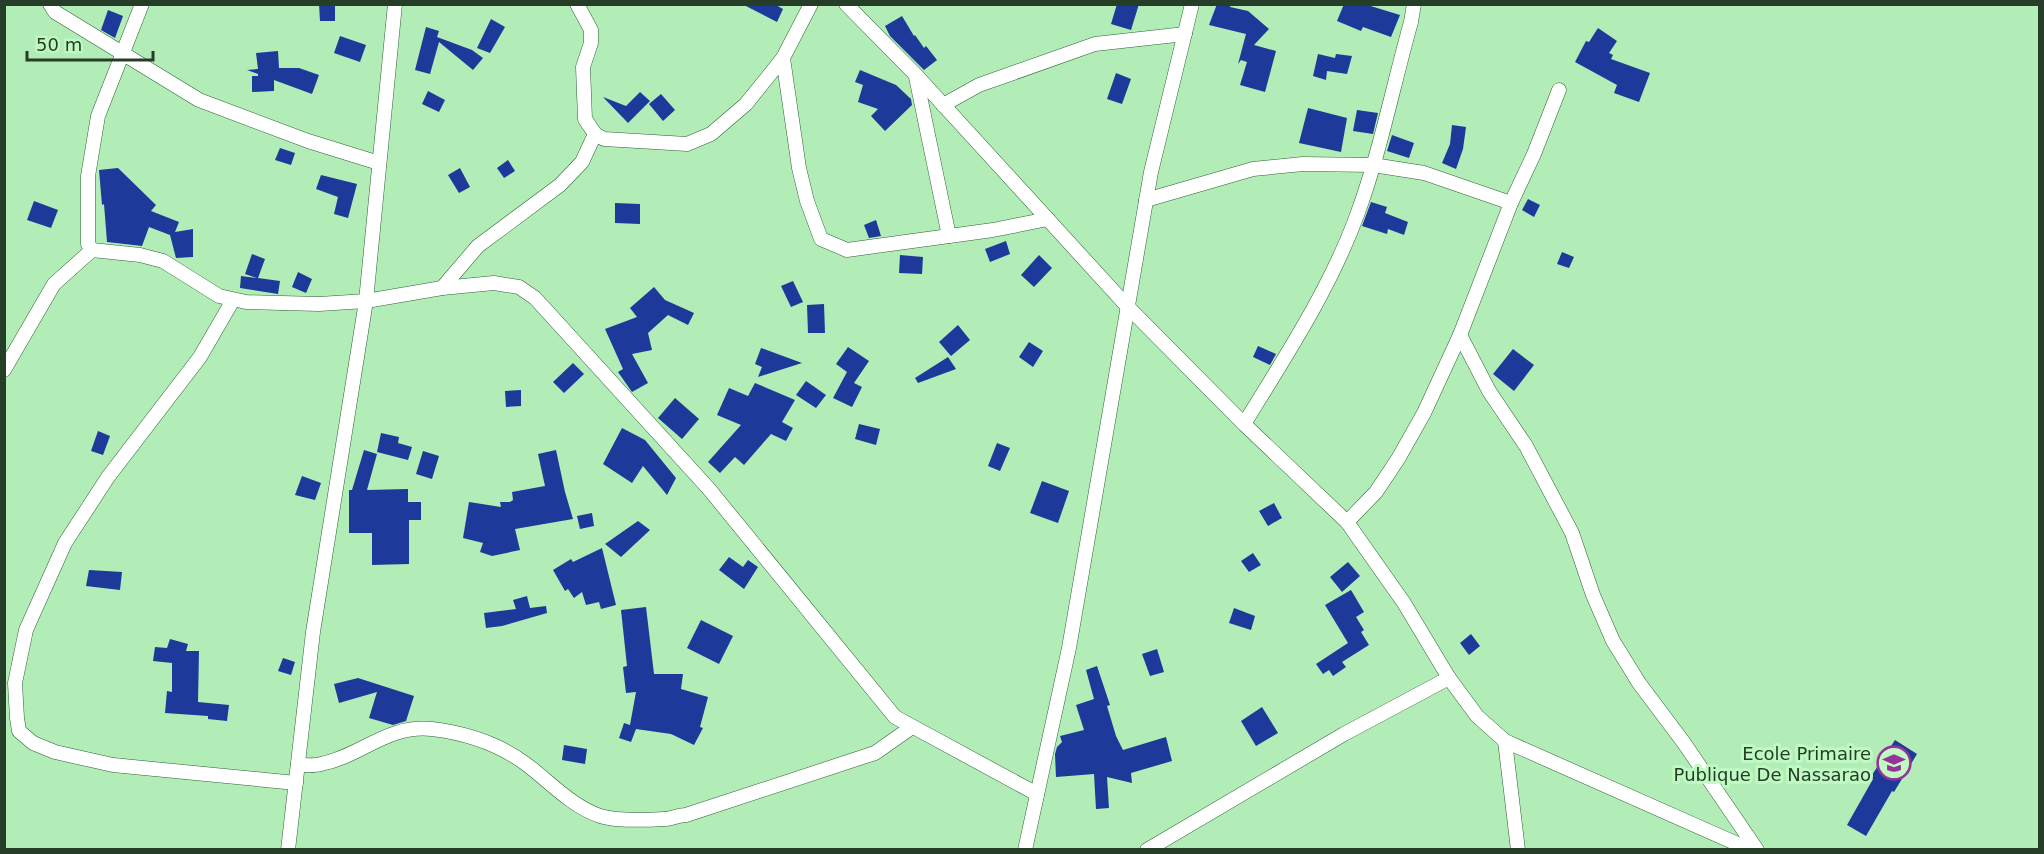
<svg xmlns="http://www.w3.org/2000/svg" width="2044" height="854" viewBox="0 0 2044 854" font-family="'DejaVu Sans',sans-serif">
  <style>
    .building { fill: #1d399a }
    .lines { fill: none; stroke-linecap: round; stroke-linejoin: round }
    .street-casing { stroke: #2d6334; stroke-width: 15 }
    .street { stroke: #fff; stroke-width: 14 }
    .labels { text-anchor: middle; dominant-baseline: central; stroke-width: 6; stroke-linejoin: round; paint-order: stroke }
    .poi-label { font-size: 18px; fill: #263d28; stroke: #bffac3; text-anchor: end }
  </style>
  <rect width="100%" height="100%" fill="#b2ecb6"/>
  <g class="building">
    <path d="M319,4H335V21H320Z"/>
    <path d="M742,4H774L783,9L777,22Z"/>
    <path d="M1117,4H1139L1131,30L1111,24Z"/>
    <path d="M1217,4H1231L1230,7L1248,11L1269,29L1254,45L1276,51L1265,92L1240,85L1247,62L1241,60L1238,64L1246,34L1209,25Z"/>
    <path d="M1344,4H1364L1400,15L1391,37L1363,27L1361,31L1337,21Z"/>
    <path d="M108,10L123,16L115,38L101,30Z"/>
    <path d="M902,16L914,36L915,35L924,48L926,46L937,60L924,70L890,36L885,26Z"/>
    <path d="M491,19L505,27L490,53L477,48Z"/>
    <path d="M426,27L439,31L437,37L472,50L483,58L473,70L439,42L430,74L415,70Z"/>
    <path d="M1598,28L1617,41L1609,53L1613,55L1611,59L1650,73L1639,102L1614,93L1617,85L1575,62L1586,41L1589,42Z"/>
    <path d="M340,36L366,45L360,62L334,53Z"/>
    <path d="M278,51L279,68H299L319,75L312,94L274,80V91L252,92V76H258V74L247,70L258,69L256,53Z"/>
    <path d="M1318,54L1335,58L1336,54L1352,56L1347,74L1327,71L1326,80L1313,76Z"/>
    <path d="M860,70L896,85L911,99L912,105L885,131L871,116L878,109L858,102L863,85L855,82Z"/>
    <path d="M1116,73L1131,79L1122,104L1107,99Z"/>
    <path d="M428,91L445,100L439,112L422,104Z"/>
    <path d="M640,92L650,101L628,123L603,97L626,106Z"/>
    <path d="M661,94L675,110L663,121L649,104Z"/>
    <path d="M1308,108L1347,118L1341,152L1299,143Z"/>
    <path d="M1357,110L1378,113L1373,134L1353,131Z"/>
    <path d="M1452,125L1466,127L1463,149L1456,169L1442,163L1450,144Z"/>
    <path d="M1392,135L1414,143L1409,158L1387,151Z"/>
    <path d="M280,148L295,153L291,165L275,160Z"/>
    <path d="M508,160L515,171L504,178L497,168Z"/>
    <path d="M118,168L156,205L151,211L179,222L175,232L193,229V257L176,258L170,235L149,227L142,246L107,242L104,204L102,205L99,170Z"/>
    <path d="M460,168L470,187L459,193L448,175Z"/>
    <path d="M321,175L357,184L348,218L334,214L338,197L316,189Z"/>
    <path d="M1528,199L1540,205L1534,217L1522,210Z"/>
    <path d="M34,201L58,210L51,228L27,220Z"/>
    <path d="M1371,202L1387,207L1385,213L1408,222L1404,235L1388,229L1387,234L1362,226Z"/>
    <path d="M615,203L640,204V224L615,223Z"/>
    <path d="M876,220L881,236L869,238L864,225Z"/>
    <path d="M1006,241L1010,254L990,262L985,249Z"/>
    <path d="M1562,252L1574,257L1569,268L1557,264Z"/>
    <path d="M252,254L265,259L258,278L280,281L278,294L240,288L241,276L257,278L245,274Z"/>
    <path d="M900,255L923,257L922,274L899,273Z"/>
    <path d="M1039,255L1052,268L1034,287L1021,275Z"/>
    <path d="M298,272L312,279L306,293L292,287Z"/>
    <path d="M793,281L803,302L791,307L781,286Z"/>
    <path d="M654,287L665,300L694,313L688,325L668,315L648,333L652,350L632,354L648,383L632,392L618,372L623,369L605,329L637,317L630,308Z"/>
    <path d="M824,304L825,333H808L807,305Z"/>
    <path d="M958,325L970,340L951,356L939,342Z"/>
    <path d="M1029,342L1043,351L1033,367L1019,357Z"/>
    <path d="M1258,346L1276,354L1270,365L1253,357Z"/>
    <path d="M848,347L869,361L854,383L862,387L852,407L833,398L847,372L836,364Z"/>
    <path d="M761,348L802,363L758,377L762,367L755,364Z"/>
    <path d="M1513,349L1534,365L1514,391L1493,374Z"/>
    <path d="M948,357L956,369L918,383L915,378Z"/>
    <path d="M573,363L584,374L564,393L553,382Z"/>
    <path d="M806,381L826,395L816,408L796,395Z"/>
    <path d="M755,383L795,400L782,422L793,428L786,441L771,434L744,465L735,457L720,473L708,462L741,425L717,415L729,388L748,396Z"/>
    <path d="M521,390V406L506,407L505,391Z"/>
    <path d="M675,398L699,419L682,439L658,418Z"/>
    <path d="M859,424L880,429L876,445L855,439Z"/>
    <path d="M622,428L645,440L676,478L667,495L643,466L632,483L603,464Z"/>
    <path d="M98,431L110,436L103,455L91,451Z"/>
    <path d="M381,433L399,437L398,443L412,447L408,460L377,452Z"/>
    <path d="M997,443L1010,448L1000,471L988,466Z"/>
    <path d="M364,450L377,454L367,490L408,489V502H421V520H409V564L372,565V533H349V490H352Z"/>
    <path d="M556,450L565,492L573,519L515,529L520,550L492,556L480,552L483,543L463,538L469,502L501,507L500,502H510L513,500L512,492L545,486L538,454Z"/>
    <path d="M423,451L439,456L432,479L416,474Z"/>
    <path d="M302,476L321,483L315,500L295,495Z"/>
    <path d="M1042,481L1069,491L1058,523L1030,513Z"/>
    <path d="M1274,503L1282,518L1268,526L1259,511Z"/>
    <path d="M592,513L594,526L580,529L577,516Z"/>
    <path d="M638,521L650,530L621,557L605,544Z"/>
    <path d="M602,548L616,605L601,609L599,602L586,605L582,592L574,598L568,589L565,591L553,570L571,559L573,562Z"/>
    <path d="M1253,553L1261,565L1249,572L1241,561Z"/>
    <path d="M729,557L743,567L748,560L758,567L744,589L719,570Z"/>
    <path d="M1348,562L1360,576L1342,592L1330,577Z"/>
    <path d="M89,570L122,572L120,590L86,586Z"/>
    <path d="M1351,590L1364,612L1356,617L1364,630L1361,632L1369,645L1342,662L1346,667L1333,676L1329,670L1323,674L1316,664L1348,643L1325,605Z"/>
    <path d="M527,596L530,608L546,606L547,613L502,626L486,628L484,613L516,609L513,600Z"/>
    <path d="M646,607L654,674H683L681,689L708,697L700,727L703,728L694,745L671,734L636,729L631,742L619,738L624,723L630,725L636,692L626,693L623,667L627,666L621,610Z"/>
    <path d="M1234,608L1255,616L1251,630L1229,623Z"/>
    <path d="M701,620L733,636L719,664L687,648Z"/>
    <path d="M1471,634L1480,646L1469,655L1460,643Z"/>
    <path d="M170,639L188,644L186,651H199L198,702L229,705L227,721L208,719V716L165,713L167,691L172,692V663L153,661L155,647L167,648Z"/>
    <path d="M1157,649L1164,672L1150,676L1142,654Z"/>
    <path d="M283,658L295,662L291,675L278,671Z"/>
    <path d="M1097,666L1110,705L1107,706L1116,736L1123,750L1166,737L1172,761L1131,773L1132,783L1107,777L1109,808L1096,809L1094,774L1056,777L1055,754L1057,747L1062,742L1060,736L1084,730L1076,705L1094,699L1086,670Z"/>
    <path d="M358,678L414,696L406,721L393,725L369,718L377,692L339,703L334,684Z"/>
    <path d="M1262,707L1278,733L1256,746L1241,721Z"/>
    <path d="M1895,740L1917,754L1894,792L1892,791L1866,836L1847,825L1873,779L1870,778Z"/>
    <path d="M564,745L587,749L585,764L562,760Z"/>
  </g>
  <g class="lines">
    <defs>
      <g id="street">
        <path d="M50,4L55,12L199,100L308,141L379,163"/>
        <path d="M577,4L591,30V43L583,67L585,119L595,134L604,139L687,144L711,134L746,104L783,58L811,4"/>
        <path d="M846,4L916,75L1127,306L1244,424L1347,522L1404,603L1449,678L1477,716L1505,741L1751,850"/>
        <path d="M783,58L799,168L807,201L821,239L847,250L993,230L1048,219"/>
        <path d="M916,77L949,236"/>
        <path d="M943,105L979,85L1095,44L1185,34"/>
        <path d="M1146,200L1253,169L1303,164L1373,165L1424,173L1511,203"/>
        <path d="M92,250L88,244V176L98,116L142,4"/>
        <path d="M442,288L478,246L560,185L582,162L595,134"/>
        <path d="M233,300L200,357L108,477L65,543L26,630L15,683L17,718L19,731L33,743L55,752L113,765L296,783"/>
        <path d="M1460,335L1489,391L1526,446L1572,533L1593,595L1613,641L1639,683L1684,743L1757,850"/>
        <path d="M4,370L54,284L92,250L140,255L163,261L219,296L246,302L319,304L366,301L442,288L494,283L519,287L535,298L709,489L895,717L1037,794"/>
        <path d="M1244,424C1285,357 1330,289 1357,215C1380,153 1393,86 1411,22L1414,4"/>
        <path d="M1347,522L1376,492L1398,459L1424,413L1460,335L1511,203L1534,154L1559,90"/>
        <path d="M1505,741L1518,850"/>
        <path d="M298,765C305,765 314,766 321,764C361,756 388,724 432,729C465,733 499,744 526,764C550,782 571,806 600,816C616,821 647,820 664,819C672,819 678,815 686,815L875,753L912,727"/>
        <path d="M288,850L313,632L366,301L395,4"/>
        <path d="M1025,850L1069,648L1151,172L1192,4"/>
        <path d="M1147,850L1344,734L1449,678"/>
      </g>
    </defs>
    <use href="#street" class="street-casing"/>
    <use href="#street" class="street"/>
  </g>
  <defs>
    <symbol id="school-ring" viewBox="-11 -11 22 22"><circle r="9.5" fill="#bffac3" stroke="#96339a" stroke-width="1.5"/><path d="M0-5L7-2L0 1L-7-2ZM-4 1L0 2.5L4 1V4Q0 6-4 4Z" fill="#96339a"/></symbol>
  </defs>
  <g fill-rule="evenodd">
    <use href="#school-ring" x="1875" y="744" width="38" height="38"/>
  </g>
  <g class="labels">
    <g class="poi-label">
      <text x="1871" y="753">Ecole Primaire<tspan x="1871" dy="21">Publique De Nassarao</tspan></text>
    </g>
  </g>
  <rect width="2044" height="854" fill="none" stroke="#263d28" stroke-width="12"/>
  <path d="M27 51v9h126v-9" fill="none" stroke="#263d28" stroke-width="3"/>
  <text x="36" y="51" font-size="18" fill="#263d28" stroke="#bffac3" stroke-width="4.5" paint-order="stroke">50 m</text>
</svg>
